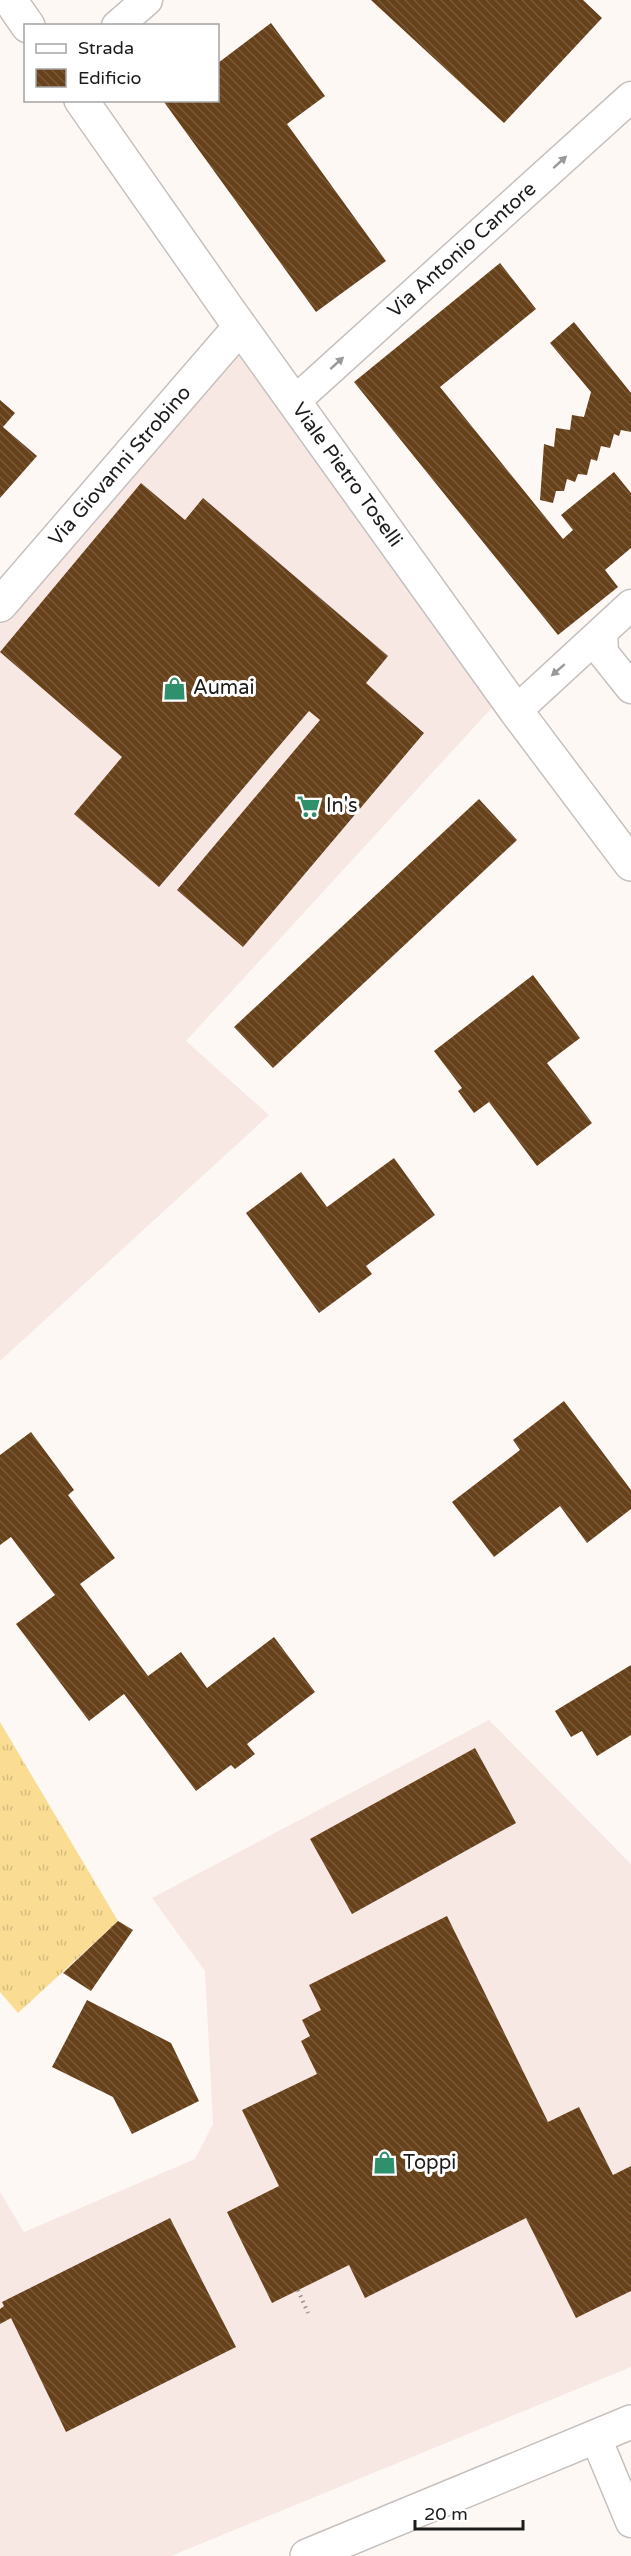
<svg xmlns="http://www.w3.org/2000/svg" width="631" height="2556" viewBox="0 0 631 2556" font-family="'Varela Round',sans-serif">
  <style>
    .built { fill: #f7e8e4 }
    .grass { fill: url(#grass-tufts) }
    .building { fill: url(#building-back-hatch) }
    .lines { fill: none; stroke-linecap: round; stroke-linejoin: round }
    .street-casing { stroke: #c6c0be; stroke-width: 33 }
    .secondary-casing { stroke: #c6c0be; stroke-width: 36 }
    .primary-casing { stroke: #c6c0be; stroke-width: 36 }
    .path { stroke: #94908e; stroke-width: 4; stroke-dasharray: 1.5 4.5; stroke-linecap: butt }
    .street { stroke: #fff; stroke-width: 30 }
    .secondary { stroke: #fff; stroke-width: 33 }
    .primary { stroke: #fff; stroke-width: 33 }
    .oneway { fill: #9a9998 }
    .labels { text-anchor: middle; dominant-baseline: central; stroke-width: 6; stroke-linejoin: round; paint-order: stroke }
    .street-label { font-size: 20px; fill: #1e1c1b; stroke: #fff }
    .poi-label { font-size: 20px; fill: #1e1c1b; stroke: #fff; text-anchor: start }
  </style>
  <defs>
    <pattern id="grass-tufts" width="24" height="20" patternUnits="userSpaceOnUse" patternTransform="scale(1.5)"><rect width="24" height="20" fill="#fadc92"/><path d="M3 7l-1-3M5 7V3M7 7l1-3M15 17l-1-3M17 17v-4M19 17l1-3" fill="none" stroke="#d6bc7d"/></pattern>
    <pattern id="building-back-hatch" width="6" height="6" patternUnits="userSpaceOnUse" patternTransform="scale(1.5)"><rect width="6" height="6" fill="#67411a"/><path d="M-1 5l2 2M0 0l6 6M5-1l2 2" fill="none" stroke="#78593a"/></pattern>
  </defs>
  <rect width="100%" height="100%" fill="#fef8f5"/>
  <g class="built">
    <path d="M237,338L499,700L186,1041L269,1115L0,1361V616Z"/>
    <path d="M489,1720L631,1864V2367L171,2556H0V2192L24,2232L195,2159L213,2124L205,1971L152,1898Z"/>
  </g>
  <path class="grass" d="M0,1722L118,1921L18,2013L0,1992Z"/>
  <g class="building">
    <path d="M371,0H583L602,18L504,123Z"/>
    <path d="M271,23L325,96L287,124L386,261L316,312L164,102L218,100V63Z"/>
    <path d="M500,263L536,309L440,387L563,539L573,530L561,515L614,472L631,493V548L605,570L618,587L558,635L354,382Z"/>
    <path d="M574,322L631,393V432L621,430L619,436L614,434L610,448L601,446L597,461L591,459L587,475L578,474L575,482L567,479L564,491H556L553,503L540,500L544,444L554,447L556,428L570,430L572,415L584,417L591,392L550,343Z"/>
    <path d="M0,400L15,413L3,427L37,456L0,498Z"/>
    <path d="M141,483L185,520L203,498L388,656L366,683L424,733L243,947L177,890L320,720L309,711L159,887L74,814L122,757L0,652Z"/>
    <path d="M479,799L517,840L273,1068L234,1027Z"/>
    <path d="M533,975L580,1038L547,1063L592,1123L537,1166L489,1102L474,1113L458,1091L462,1088L434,1051Z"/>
    <path d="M394,1158L435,1215L366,1266L372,1274L319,1313L246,1213L301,1172L327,1207Z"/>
    <path d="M564,1401L631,1490V1509L587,1543L560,1506L494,1557L452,1502L520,1450L513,1440Z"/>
    <path d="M31,1432L74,1490L68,1495L115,1558L80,1584L148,1676L181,1652L207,1688L274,1637L315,1692L247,1744L255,1754L235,1769L231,1765L196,1791L124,1694L89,1721L16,1624L55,1595L11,1537L0,1545V1455Z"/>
    <path d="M631,1665V1735L597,1756L582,1731L571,1737L555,1711Z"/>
    <path d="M475,1748L516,1823L352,1914L310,1839Z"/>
    <path d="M447,1916L548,2122L579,2107L613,2175L631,2166V2291L576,2318L526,2218L365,2298L349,2265L272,2303L227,2212L279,2186L242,2110L317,2074L301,2041L310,2036L302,2020L321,2010L309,1985Z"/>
    <path d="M118,1921L133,1930L91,1991L63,1973Z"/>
    <path d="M87,2000L171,2043L199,2101L132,2134L113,2097L52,2067Z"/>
    <path d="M170,2218L236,2347L66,2432L11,2318L0,2324V2309L4,2306L2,2302Z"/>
  </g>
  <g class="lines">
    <defs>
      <g id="street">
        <path d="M117,26L147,0"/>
        <path d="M294,402L631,97"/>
        <path d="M602,633L603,653L631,688"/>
        <path d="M516,711L631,605"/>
        <path d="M596,2438L631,2522"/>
      </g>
      <path id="secondary" d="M0,605L240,327"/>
      <g id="primary">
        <path d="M10,0L28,26"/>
        <path d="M81,100L229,311L516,711L631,864"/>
        <path d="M307,2556L631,2422"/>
      </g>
    </defs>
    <use href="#street" class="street-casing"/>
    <use href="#secondary" class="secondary-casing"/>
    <use href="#primary" class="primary-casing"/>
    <path class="path" d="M298,2290L308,2313"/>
    <use href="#street" class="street"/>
    <use href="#secondary" class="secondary"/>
    <use href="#primary" class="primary"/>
  </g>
  <defs><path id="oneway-solid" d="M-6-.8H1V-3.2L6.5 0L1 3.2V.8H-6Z" transform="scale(1.5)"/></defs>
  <g class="oneway">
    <use href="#oneway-solid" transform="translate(560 162) rotate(-42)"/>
    <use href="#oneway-solid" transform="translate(337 363) rotate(-42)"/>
    <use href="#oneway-solid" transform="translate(558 670) rotate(139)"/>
  </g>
  <defs>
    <symbol id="shop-bare" viewBox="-9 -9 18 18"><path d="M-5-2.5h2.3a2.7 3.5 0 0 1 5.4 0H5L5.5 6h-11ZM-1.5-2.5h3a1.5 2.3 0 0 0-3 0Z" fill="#2f916c" stroke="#fff" stroke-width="2.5" paint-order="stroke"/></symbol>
    <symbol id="supermarket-bare" viewBox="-9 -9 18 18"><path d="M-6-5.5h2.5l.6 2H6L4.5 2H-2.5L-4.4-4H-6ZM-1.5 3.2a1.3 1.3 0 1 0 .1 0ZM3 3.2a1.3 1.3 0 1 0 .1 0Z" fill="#2f916c" stroke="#fff" stroke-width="2.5" paint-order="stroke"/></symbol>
  </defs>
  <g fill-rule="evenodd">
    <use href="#shop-bare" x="158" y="672" width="33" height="33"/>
    <use href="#supermarket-bare" x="292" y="790" width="33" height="33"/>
    <use href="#shop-bare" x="368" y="2146" width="33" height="33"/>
  </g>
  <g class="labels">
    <g class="street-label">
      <text transform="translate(462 250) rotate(-42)">Via Antonio Cantore</text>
      <text transform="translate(120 466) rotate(-49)">Via Giovanni Strobino</text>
      <text transform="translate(347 475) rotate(54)">Viale Pietro Toselli</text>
    </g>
    <g class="poi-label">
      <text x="193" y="688">Aumai</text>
      <text x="326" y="806">In's</text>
      <text x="403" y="2163">Toppi</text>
    </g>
  </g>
  <rect x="24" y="24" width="195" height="78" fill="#ffffff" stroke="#a5a4a4" stroke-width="1.5"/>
  <rect x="36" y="44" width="30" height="9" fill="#ffffff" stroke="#a5a4a4" stroke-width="1.5"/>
  <text x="78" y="54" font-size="18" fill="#1e1c1b">Strada</text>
  <rect x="36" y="69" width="30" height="18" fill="url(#building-back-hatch)" stroke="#a5a4a4" stroke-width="1.5"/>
  <text x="78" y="84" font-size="18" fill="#1e1c1b">Edificio</text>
  <path d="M415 2520v9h108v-9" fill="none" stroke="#1e1c1b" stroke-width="3"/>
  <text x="424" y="2520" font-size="18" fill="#1e1c1b" stroke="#ffffff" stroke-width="4.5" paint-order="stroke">20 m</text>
</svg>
